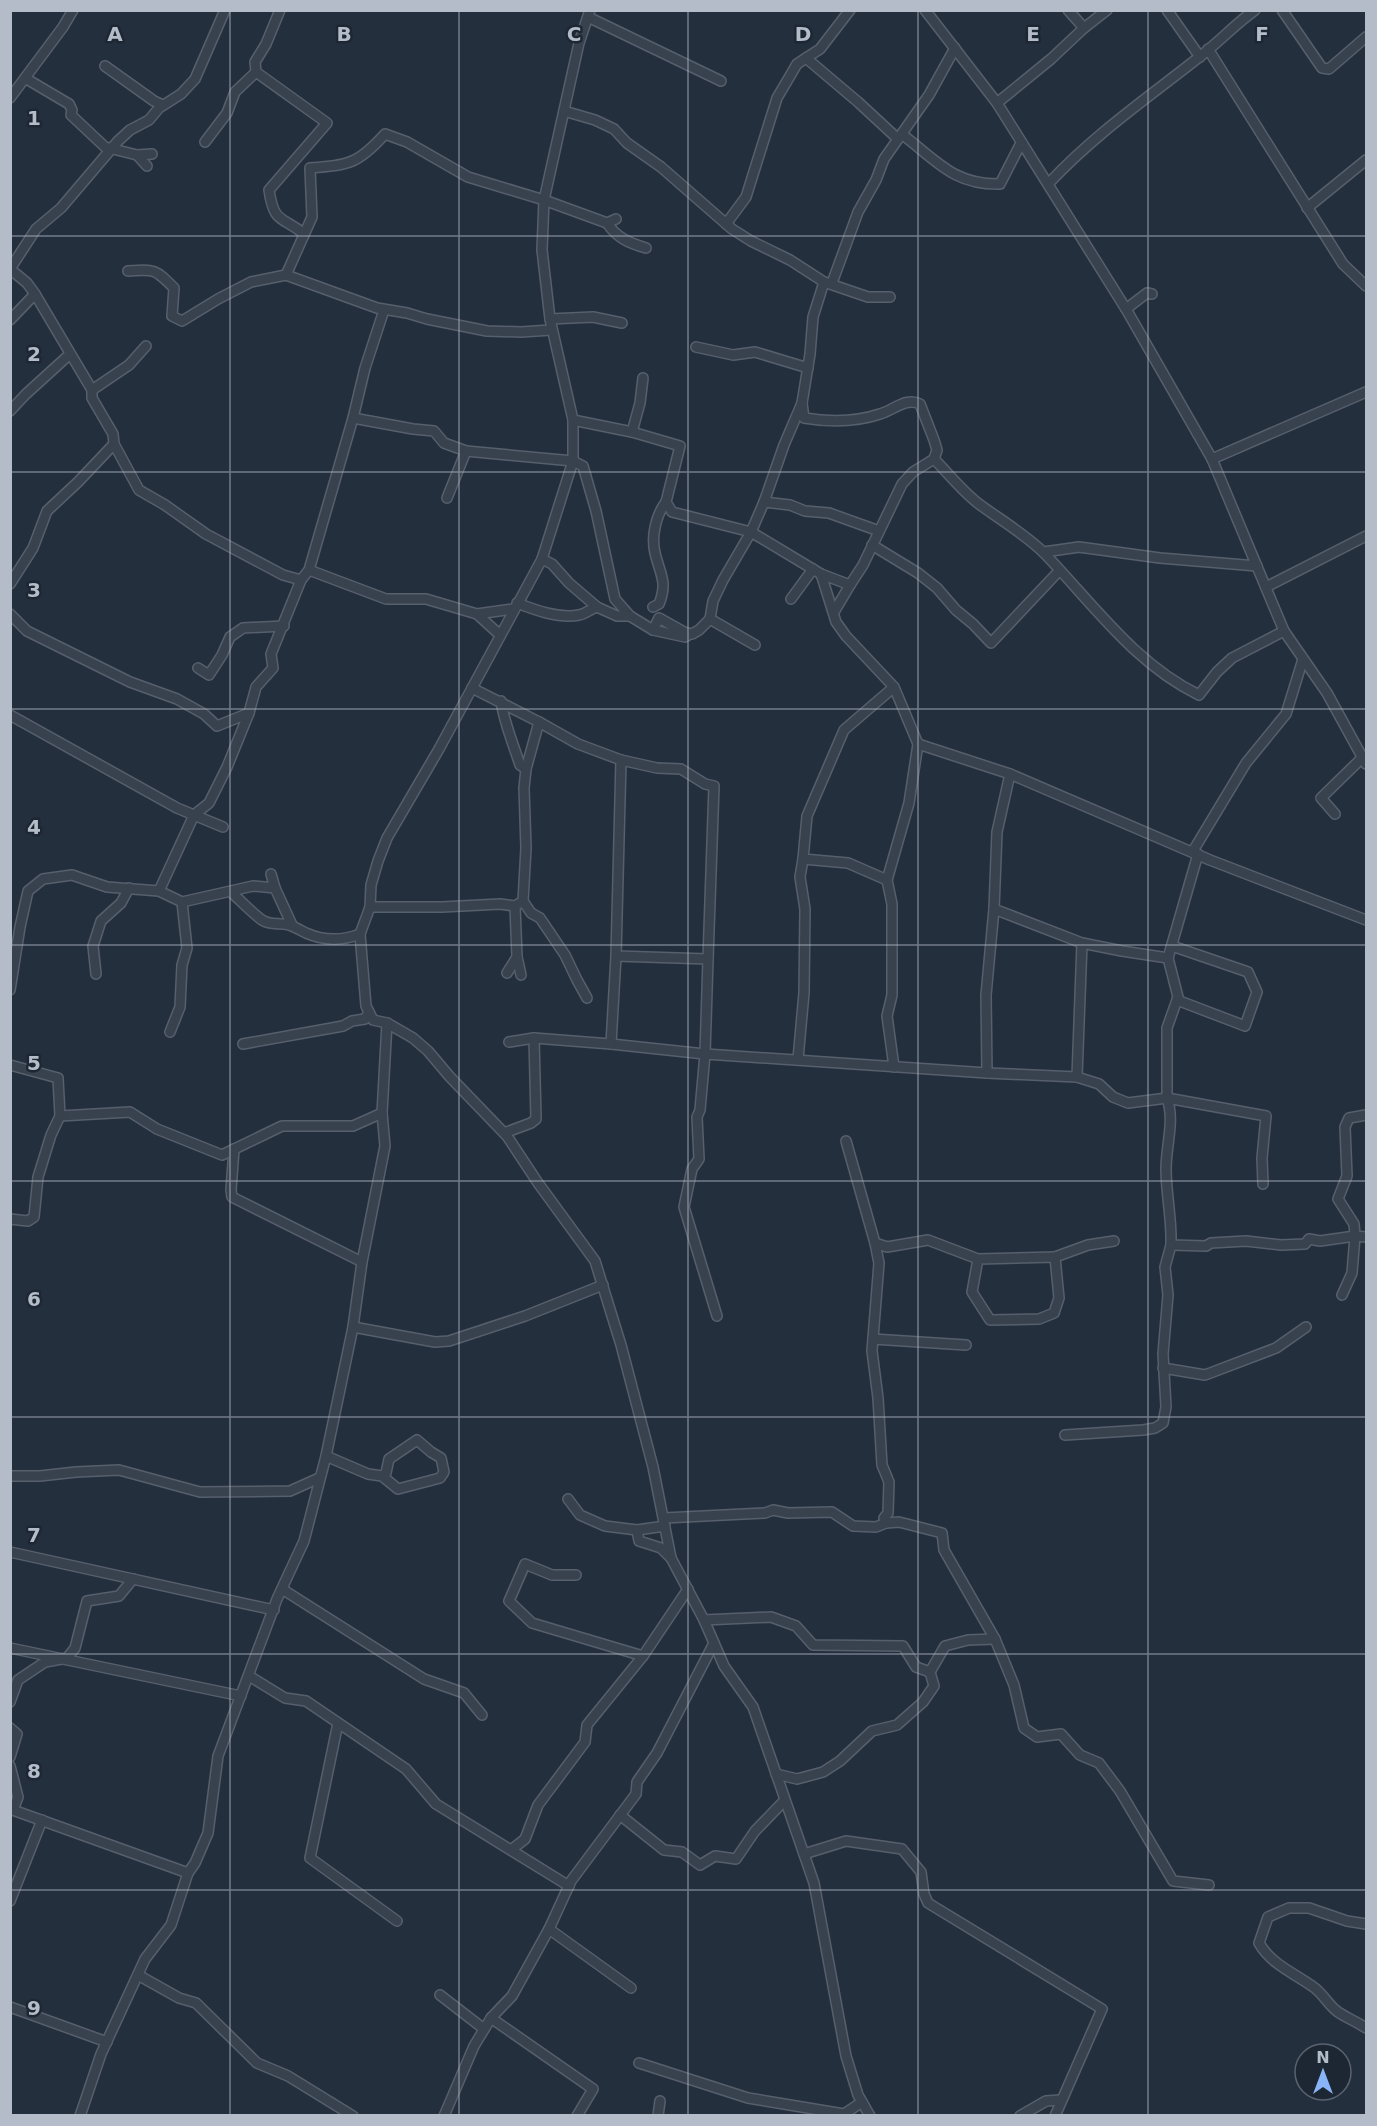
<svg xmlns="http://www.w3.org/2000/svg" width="1377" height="2126" viewBox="0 0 1377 2126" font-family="'DejaVu Sans',sans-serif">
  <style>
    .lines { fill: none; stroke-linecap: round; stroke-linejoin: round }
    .street-casing { stroke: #565f6c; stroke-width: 12 }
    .street { stroke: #38414e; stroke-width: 9 }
    .grid { fill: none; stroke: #b4bcc9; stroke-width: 1.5; stroke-opacity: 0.55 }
    .grid-label { font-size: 20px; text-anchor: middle; font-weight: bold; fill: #b4bcc9; stroke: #1d2633; stroke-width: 5; stroke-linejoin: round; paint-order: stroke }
  </style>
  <rect width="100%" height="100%" fill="#242f3e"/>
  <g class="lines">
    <defs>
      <g id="street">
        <path d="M850,10L820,49L806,58L858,102L898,139"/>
        <path d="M925,10L997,103L1126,309L1212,459L1284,631L1327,693L1366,764"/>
        <path d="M1068,10L1084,28"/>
        <path d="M1167,10L1200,57"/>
        <path d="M1282,10L1322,68L1329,69L1366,37"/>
        <path d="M588,17L721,81"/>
        <path d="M1208,49L1343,264L1366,286"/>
        <path d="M105,66L154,101L163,105"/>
        <path d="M256,72L327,123L269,190C274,225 283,216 304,234"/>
        <path d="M25,78L69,104L72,110L71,115L105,147L137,155L152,154"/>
        <path d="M10,98L63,27L73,10"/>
        <path d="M997,103L1051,59L1084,28L1107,10"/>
        <path d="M564,111L595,120L614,129L627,143L661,167L732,229L751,241L790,260L824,282L868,297H890"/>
        <path d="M903,135C937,161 954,185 1000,184L1021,143"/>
        <path d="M205,142L227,113L235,92L256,72L255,62L266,44L280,10"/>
        <path d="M137,155L147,166"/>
        <path d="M1049,183C1095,134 1146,99 1198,58C1218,43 1234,25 1255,10"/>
        <path d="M1307,208L1366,160"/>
        <path d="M607,223C617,238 629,243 646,248"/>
        <path d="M726,224L746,197L777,98L797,64L806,58"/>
        <path d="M10,269L27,283L35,294L92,390V398L113,434L114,444L139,490L165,505L206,534L283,575L301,580"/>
        <path d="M10,269L36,229L61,208L118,141L130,130L149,120L159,108L181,94L195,79L225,10"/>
        <path d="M128,271C155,269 155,269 174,288L172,316L182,321L218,299L251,282L286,275"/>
        <path d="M832,283L858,212L876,180L884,159L929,95L955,48"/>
        <path d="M1126,309L1147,293L1152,294"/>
        <path d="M550,319L593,317L622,323"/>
        <path d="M10,320L35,294"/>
        <path d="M551,330L521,332L487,331L427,319L407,313L377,308L286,275L312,217L310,168C349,165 358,164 385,134L407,142L468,177L544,200L607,223L616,219"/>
        <path d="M696,347L733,355L755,352L808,368"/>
        <path d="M92,390L129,365L146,346"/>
        <path d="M10,411L26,394L70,354"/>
        <path d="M353,418L413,429L434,431L444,443L466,451L573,461L583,466L596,511L615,599L630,616L653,630L659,618L684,632L692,634L699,630L710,619L713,601L723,580L751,532L821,574L850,585L863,565L902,484L913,472L934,459L937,450L934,440L920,404C906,397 894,410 880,414C856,422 829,422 804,418L802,403L810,354L813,317L824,282"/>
        <path d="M573,420L632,432L680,446L666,502L672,512L751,532L764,502L790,505L805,511L829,513L879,531"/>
        <path d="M632,432L640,403L643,378"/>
        <path d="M934,459C949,474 962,491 979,504C999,519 1028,536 1045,554C1093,604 1135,664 1199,695L1217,672L1232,658L1284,631"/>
        <path d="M1212,459L1366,392"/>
        <path d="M447,498L466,451"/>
        <path d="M764,502L784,445L802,403"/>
        <path d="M872,545L918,573L937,588L956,610L973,624L991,643L1059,571"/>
        <path d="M1044,552L1079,547L1160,558L1257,566"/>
        <path d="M542,559L552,564L569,583L597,607L617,616H630"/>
        <path d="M309,570L386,599H426L477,614L500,635"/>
        <path d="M821,574L836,622L846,636L894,687L918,744L909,803L887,880L848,863L803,859L807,816L844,730L894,687"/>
        <path d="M10,584L33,548L47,511L78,482L114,444"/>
        <path d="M1266,587L1366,536"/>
        <path d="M791,599L813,569"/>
        <path d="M517,603C535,610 559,619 579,615C586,614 590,609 597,607"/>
        <path d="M653,607L659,604C668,582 660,574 655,553C651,536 656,515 666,502"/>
        <path d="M834,612L850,585"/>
        <path d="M10,614L27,631L130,682L177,699L204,714L217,726L249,713"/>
        <path d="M477,614L513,609"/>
        <path d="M710,619L755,645"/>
        <path d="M653,630L685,637L687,636"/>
        <path d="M198,668L209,675L222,655L230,637L243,628L284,626"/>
        <path d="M472,688L539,722L526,769L520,765C513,743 504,723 501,701"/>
        <path d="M10,715L177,808L223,827"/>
        <path d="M539,722L578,744L621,760L657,768L681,769L705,784L714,786L708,959"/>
        <path d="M918,744L1010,774L1210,860L1366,920"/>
        <path d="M1010,774L997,832L994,909L1082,943L1122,951L1168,958L1198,854"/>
        <path d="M1335,814L1321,798L1363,757"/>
        <path d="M1193,851L1246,763L1286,714L1303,659"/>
        <path d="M271,874L275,888"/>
        <path d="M887,880L892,904V995L887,1016L894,1067"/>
        <path d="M159,891L194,815L209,803L227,767L249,713L256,687L273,668L271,654L301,580L309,570L353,418L365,368L384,310"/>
        <path d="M231,892C241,901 251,912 262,920C271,926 280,922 289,925C295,927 300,930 306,933C324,941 342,941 360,934"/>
        <path d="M523,901L531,913L540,918L565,955L577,980L587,998"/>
        <path d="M370,907H442L500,904L515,906L523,901L526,848L524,788L526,769"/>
        <path d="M994,909L986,995L987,1073L1077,1077L1082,943"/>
        <path d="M1172,946L1248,972L1257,992L1245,1026L1177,1000"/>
        <path d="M616,956L708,959L705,1054L611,1044L616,956L621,760"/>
        <path d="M517,957L521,975"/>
        <path d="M507,973L517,957L515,906"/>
        <path d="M96,974L93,946L101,921L121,903L129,888"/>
        <path d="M10,990L20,927L28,891L43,879L72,875L107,887L159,891L182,902L253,886L275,888L292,925"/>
        <path d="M387,1023L413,1038L428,1051L450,1077L507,1136L538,1183L595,1261L621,1345L653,1467L671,1558L704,1620L724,1666L753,1707L814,1883L846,2056L858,2095L870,2116"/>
        <path d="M170,1032L180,1007L182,965L187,948L182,902"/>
        <path d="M509,1042L534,1038L611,1044"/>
        <path d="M243,1044L343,1026L352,1021L365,1019L369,1012"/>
        <path d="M798,1059L804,993L805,909L800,877L803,859"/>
        <path d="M10,1065L58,1078L60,1116L130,1112L157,1129L222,1155L282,1126H353L382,1113"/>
        <path d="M1077,1077L1099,1084L1113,1097L1128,1103L1167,1098V1028L1178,997L1168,958"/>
        <path d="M504,1133L531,1123L536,1119L534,1038"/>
        <path d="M846,1141L875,1243"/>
        <path d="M234,1149L231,1190L232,1197L362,1262"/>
        <path d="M1263,1184L1262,1158L1266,1116L1167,1098C1175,1121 1166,1145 1166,1169C1166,1194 1172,1219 1171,1245L1206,1246L1211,1243L1246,1241L1281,1245L1305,1244L1309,1239L1320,1241L1355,1236L1354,1224L1338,1199L1347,1176L1345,1127L1349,1118L1366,1115"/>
        <path d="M10,1219L28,1221L34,1217L38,1177L51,1135L60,1116"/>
        <path d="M1055,1257L1088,1245L1114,1241"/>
        <path d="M1342,1295L1352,1273L1355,1236L1366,1237"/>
        <path d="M717,1316L684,1207L692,1169L699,1159L697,1117L700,1110L705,1054L987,1073"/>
        <path d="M353,1327L435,1342L449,1341L525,1316L603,1285"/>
        <path d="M873,1339L966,1345"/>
        <path d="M1163,1368L1205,1375L1276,1348L1306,1327"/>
        <path d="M1065,1435L1143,1430L1155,1428L1163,1423L1166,1407L1163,1354L1168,1295L1165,1267L1171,1245"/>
        <path d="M326,1456L368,1474L382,1476L386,1473L389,1459L417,1440L431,1452L441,1458L444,1472L440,1478L398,1489L382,1476"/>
        <path d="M10,1476H40L76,1472L119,1470L200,1492L290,1491L319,1478"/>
        <path d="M568,1499L580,1515L605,1526L637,1530"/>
        <path d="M664,1518L765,1513L773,1510L788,1513L832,1512L853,1526L876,1527L886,1523L884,1518L888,1513L889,1482L882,1465L878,1398L872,1351L879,1263L875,1243L887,1247L928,1240L978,1259L1055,1257L1059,1298L1054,1313L1039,1319L990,1320L972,1292L978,1259"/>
        <path d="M886,1523L899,1522L942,1533L944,1550L995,1639L1014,1685L1024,1728L1037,1737L1061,1734L1080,1755L1099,1763L1120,1791L1173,1881L1209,1885"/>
        <path d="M665,1526L637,1530L639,1541L661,1548L671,1558"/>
        <path d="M10,1552L274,1610"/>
        <path d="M576,1575H552L525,1564L509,1601L532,1623L643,1656"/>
        <path d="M282,1589L424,1679L464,1693L482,1715"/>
        <path d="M704,1620L771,1617L796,1626L813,1645L903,1646L916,1667L930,1672L934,1686L923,1702L897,1725L872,1731L840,1761L823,1772L797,1779L776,1774"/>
        <path d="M10,1648L241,1696"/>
        <path d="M930,1672L945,1646L968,1640L995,1639"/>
        <path d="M249,1676L285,1698L306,1701L406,1769L436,1804L569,1886"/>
        <path d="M10,1702L18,1680L45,1662L67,1658L75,1648L87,1601L119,1596L133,1579"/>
        <path d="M338,1723L310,1858L397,1921"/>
        <path d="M10,1728L17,1734L10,1757"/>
        <path d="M10,1766L18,1797L13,1810"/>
        <path d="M10,1809L188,1873"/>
        <path d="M620,1815L664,1850L682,1852L700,1865L715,1856L736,1859L755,1831L785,1800"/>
        <path d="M511,1850L525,1839L538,1805L585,1742L587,1725L643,1656L688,1589"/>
        <path d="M804,1854L846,1841L902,1849L921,1872L924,1894L928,1903L1102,2009L1055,2116"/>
        <path d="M10,1901L42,1820"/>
        <path d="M1366,1924L1347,1921L1309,1908H1289L1268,1917L1259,1943C1271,1964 1292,1972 1312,1986C1323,1993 1328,2005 1338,2012C1347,2018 1357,2022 1366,2028"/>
        <path d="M549,1929L631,1988"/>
        <path d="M138,1975L179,1998L196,2003L257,2063L288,2076L353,2116"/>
        <path d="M440,1995L484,2029"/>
        <path d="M10,2007L107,2042"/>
        <path d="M491,2018L593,2089L577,2116"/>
        <path d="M639,2063L748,2098L844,2114L862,2102"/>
        <path d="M80,2116L101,2054L145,1959L171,1925L188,1873L195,1863L208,1833L218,1756L277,1599L304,1541L326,1456L353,1327L362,1262L385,1146L382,1113L387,1023L373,1020L366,1006L360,934L370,907L371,885L378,861L387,838L439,749L542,559L573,461V420L550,319L542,250L544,200L579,43L590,10"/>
        <path d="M444,2116L474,2046L491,2018L512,1996L549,1929L571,1881L636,1794L637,1782L657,1753L714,1643"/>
        <path d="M658,2116L660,2101"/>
        <path d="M1020,2116L1046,2101L1060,2100"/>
      </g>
    </defs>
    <use href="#street" class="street-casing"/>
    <use href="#street" class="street"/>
  </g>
  <path class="grid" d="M230,10V2116M459,10V2116M688,10V2116M918,10V2116M1148,10V2116M10,236H1366M10,472H1366M10,709H1366M10,945H1366M10,1181H1366M10,1417H1366M10,1654H1366M10,1890H1366"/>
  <g class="grid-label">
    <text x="115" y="41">A</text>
    <text x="344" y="41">B</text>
    <text x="574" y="41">C</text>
    <text x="803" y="41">D</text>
    <text x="1033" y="41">E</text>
    <text x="1262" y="41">F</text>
    <text x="34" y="125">1</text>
    <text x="34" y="361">2</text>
    <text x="34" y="597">3</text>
    <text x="34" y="834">4</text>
    <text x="34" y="1070">5</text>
    <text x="34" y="1306">6</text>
    <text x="34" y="1542">7</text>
    <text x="34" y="1778">8</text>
    <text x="34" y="2015">9</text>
  </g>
  <rect width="1377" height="2126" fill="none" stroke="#b4bcc9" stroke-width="24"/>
  <g transform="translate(1323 2072)"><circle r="28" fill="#1d2633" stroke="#59626f" stroke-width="1.5"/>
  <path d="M0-4.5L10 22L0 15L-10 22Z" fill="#8ab4f8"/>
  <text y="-9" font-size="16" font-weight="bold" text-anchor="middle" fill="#b4bcc9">N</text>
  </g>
</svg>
